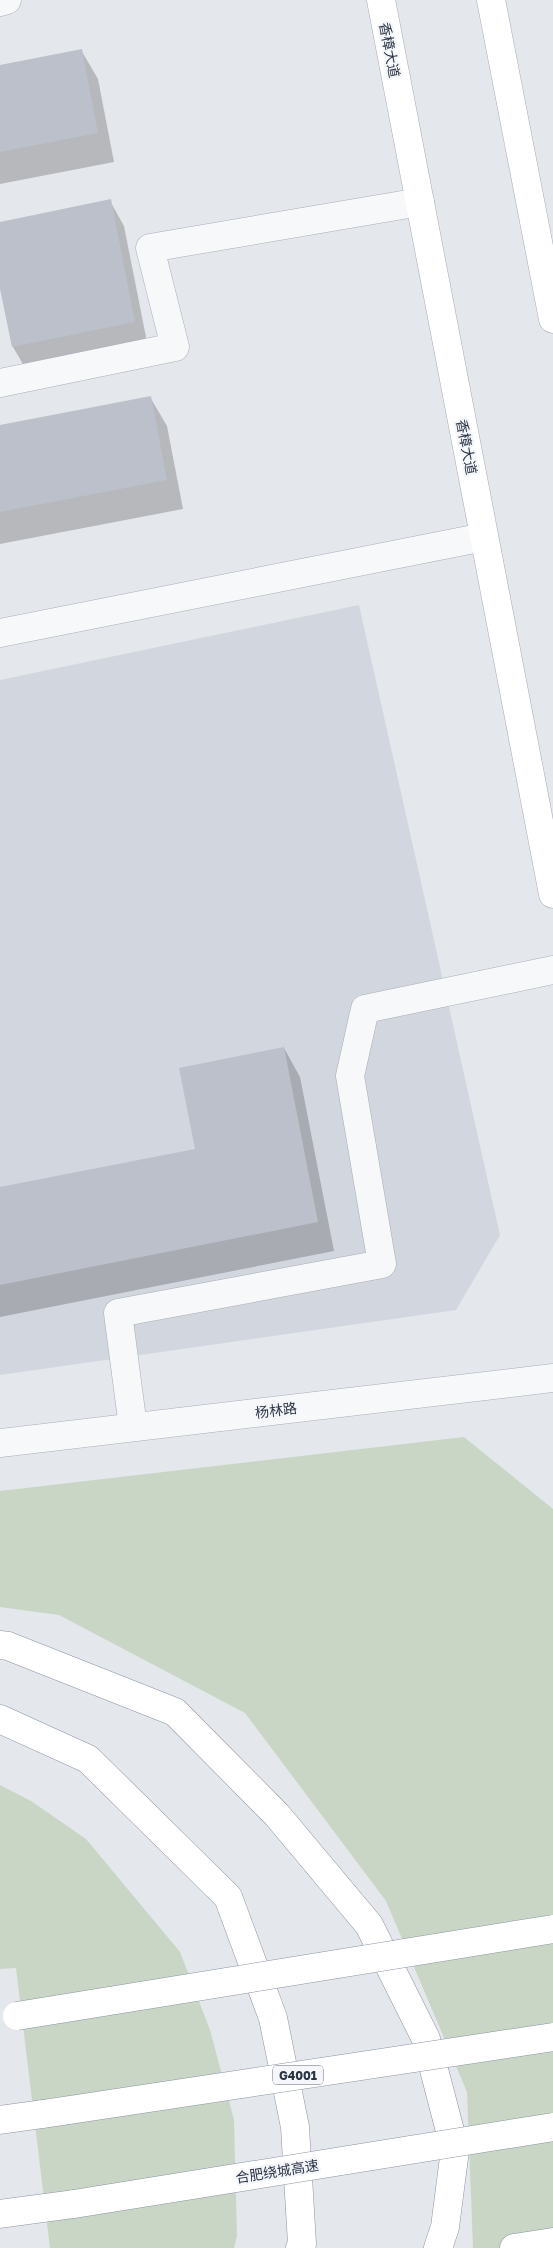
<svg xmlns="http://www.w3.org/2000/svg" width="553" height="2248" viewBox="0 0 553 2248" font-family="'Golos Text','Noto Sans SC',sans-serif">
  <style>
    .built { fill: #d2d6de }
    .green { fill: #c9d6c5 }
    .shadow { fill: #0003 }
    .building { fill: #bbc0ca }
    .lines { fill: none; stroke-linecap: round; stroke-linejoin: round }
    .minor-casing { stroke: #a9aeb7; stroke-width: 29 }
    .major-casing { stroke: #a3abb8; stroke-width: 29 }
    .highway-casing { stroke: #8b94a3; stroke-width: 29 }
    .minor { stroke: #f7f8fa; stroke-width: 28 }
    .major { stroke: #fff; stroke-width: 28 }
    .highway { stroke: #fff; stroke-width: 28 }
    .highway-bridge-casing { stroke: #8b94a3; stroke-width: 29; stroke-linecap: butt }
    .highway-bridge { stroke: #fff; stroke-width: 28 }
    .labels { text-anchor: middle; dominant-baseline: central; stroke-width: 4.5; stroke-linejoin: round; paint-order: stroke }
    .shield { fill: #f4f6f9; stroke: #676e7b; stroke-width: 1 }
    .shield-label { font-size: 12px; font-weight: bold; fill: #2b3445 }
    .street-label { font-size: 14px; fill: #2b3445; stroke: #f4f6f9 }
  </style>
  <rect width="100%" height="100%" fill="#e4e7ec"/>
  <path class="built" d="M359,605L500,1235L456,1310L0,1375V680Z"/>
  <g class="green">
    <path d="M464,1437L553,1509V2248H473L467,2092L386,1901L245,1713L59,1615L0,1607V1491Z"/>
    <path d="M0,1785L31,1801L86,1839L180,1952L210,2030L234,2120L237,2236L234,2248H50L16,1968L0,1969Z"/>
  </g>
  <g class="shadow">
    <path d="M81,50L98,79L114,162L0,184V66Z"/>
    <path d="M110,201L124,226L148,347L27,371L13,347L0,283V223Z"/>
    <path d="M150,397L167,426L183,509L0,544V426Z"/>
    <path d="M284,1048L300,1077L334,1251L0,1317V1188L196,1150Z"/>
  </g>
  <g class="building">
    <path d="M82,49L98,133L0,152V65Z"/>
    <path d="M111,199L135,322L12,347L0,289V222Z"/>
    <path d="M151,396L167,480L0,512V425Z"/>
    <path d="M284,1047L318,1222L0,1285V1187L195,1149L179,1068Z"/>
  </g>
  <g class="lines">
    <defs>
      <g id="minor">
        <path d="M0,2L7,0"/>
        <path d="M0,383L175,347L150,248L420,202"/>
        <path d="M0,633L484,537"/>
        <path d="M133,1427L118,1313L382,1264L350,1076L365,1009L553,970"/>
        <path d="M0,1443L553,1378"/>
      </g>
      <g id="major">
        <path d="M381,0L553,894"/>
        <path d="M491,0L553,319"/>
      </g>
      <g id="highway">
        <path d="M0,1645L8,1646L175,1712L277,1815L369,1925L426,2039L455,2150L445,2227L438,2248"/>
        <path d="M0,1719L88,1759L228,1897L273,2018L295,2127L302,2244L300,2248"/>
        <path d="M0,2120L43,2114"/>
        <path d="M0,2214L74,2204"/>
        <path d="M514,2248L553,2242"/>
      </g>
    </defs>
    <use href="#minor" class="minor-casing"/>
    <use href="#major" class="major-casing"/>
    <use href="#highway" class="highway-casing"/>
    <use href="#minor" class="minor"/>
    <use href="#major" class="major"/>
    <use href="#highway" class="highway"/>
    <defs>
      <g id="highway-bridge">
        <path d="M17,2016L553,1929"/>
        <path d="M43,2114L553,2037"/>
        <path d="M74,2204L553,2127"/>
      </g>
    </defs>
    <use href="#highway-bridge" class="highway-bridge-casing"/>
    <use href="#highway-bridge" class="highway-bridge"/>
  </g>
  <g class="labels">
    <rect class="shield" x="273" y="2065.5" width="50" height="19" rx="4"/>
    <g class="shield-label">
      <text x="298" y="2075">G4001</text>
    </g>
    <g class="street-label">
      <text transform="translate(390 50) rotate(79)">香樟大道</text>
      <text transform="translate(467 447) rotate(79)">香樟大道</text>
      <text transform="translate(276 1410) rotate(-7)">杨林路</text>
      <text transform="translate(277 2171) rotate(-9)">合肥绕城高速</text>
    </g>
  </g>
</svg>
